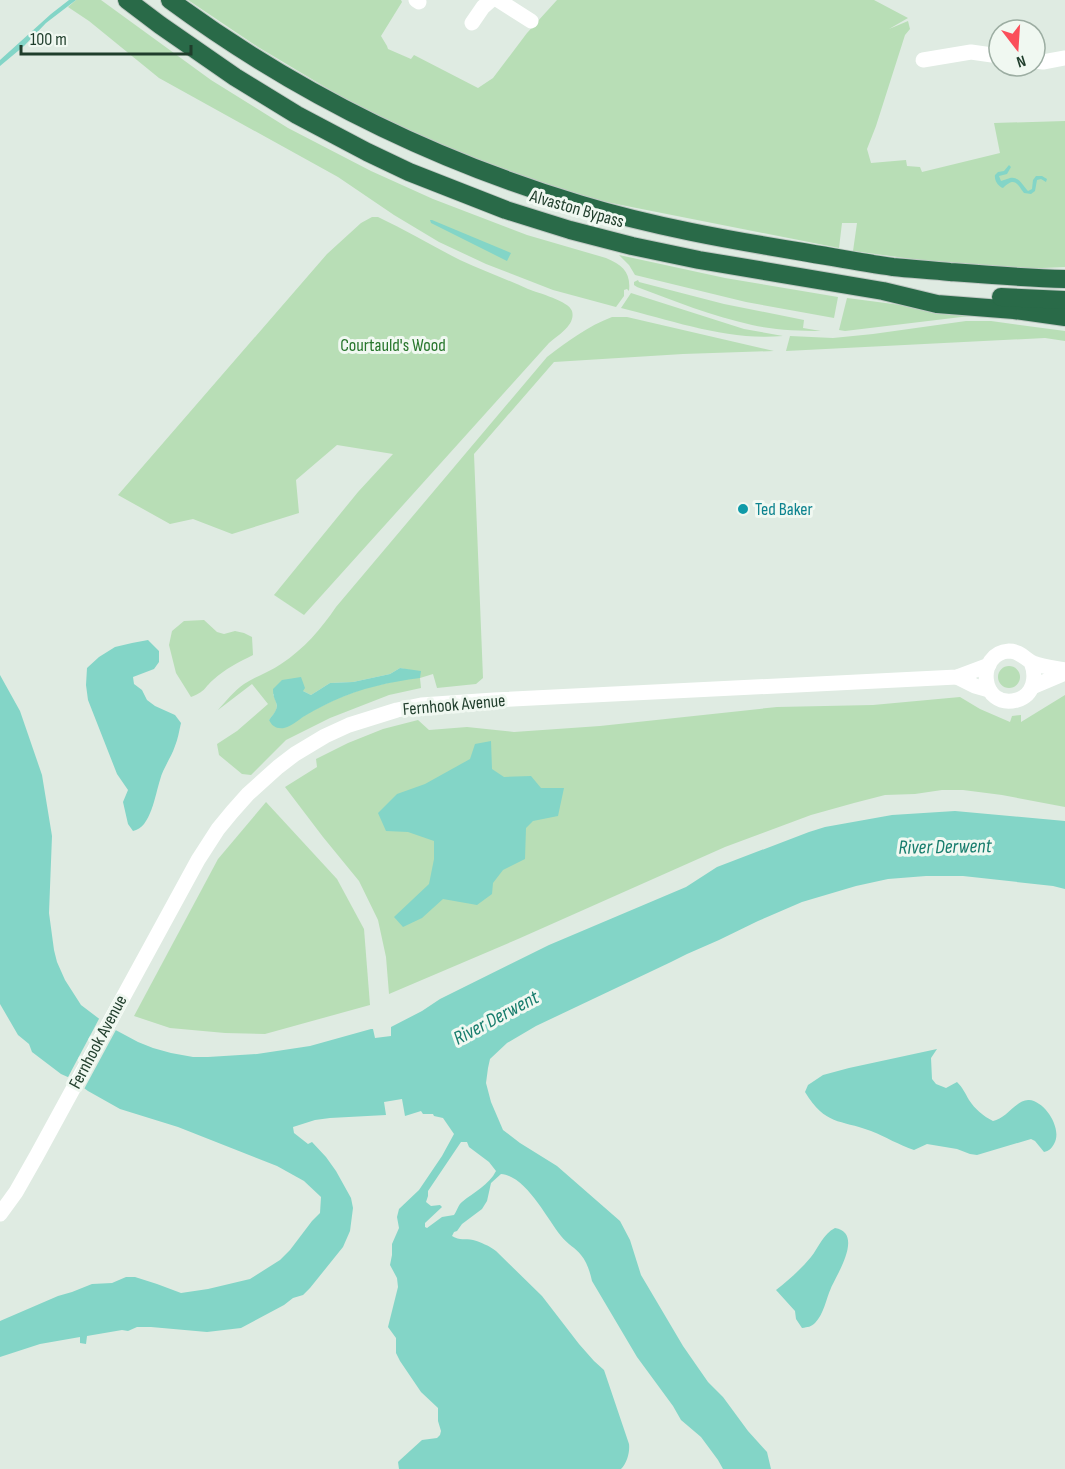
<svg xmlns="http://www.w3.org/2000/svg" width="1065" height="1469" viewBox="0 0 1065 1469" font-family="'Sofia Sans Condensed',sans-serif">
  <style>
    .green { fill: #b8deb6; fill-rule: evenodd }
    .water { fill: #83d5c7; fill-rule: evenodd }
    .pier { fill: #dfebe2 }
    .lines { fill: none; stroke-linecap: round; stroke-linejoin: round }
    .highway-casing { stroke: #c0c9c4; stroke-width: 20 }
    .minor { stroke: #fff; stroke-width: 15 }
    .highway { stroke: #296a48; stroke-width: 18 }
    .culture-dot { fill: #0f9aa8; stroke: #f0f8f1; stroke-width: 2 }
    .labels { text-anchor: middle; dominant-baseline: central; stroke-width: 6; stroke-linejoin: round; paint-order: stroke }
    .street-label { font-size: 18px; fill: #1f3d2b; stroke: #f0f8f1 }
    .park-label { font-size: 18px; fill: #27762c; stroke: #f0f8f1 }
    .culture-label { font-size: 18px; fill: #0d838f; stroke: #f0f8f1; text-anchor: start }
    .water-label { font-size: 20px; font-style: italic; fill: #167c6c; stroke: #f0f8f1 }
  </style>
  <rect width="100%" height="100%" fill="#dfebe2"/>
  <g class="green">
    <path d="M76,0H101L211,80L288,128L371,171L433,199L527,235L606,258C623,265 631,273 629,291L627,289L624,290V296L616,307L553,290L486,264L439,242L394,215L338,177L159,78L89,21L68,7Z"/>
    <path d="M188,0H401L402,2L381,36L387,46L388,49L411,59L414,55L478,88L493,78L527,33L557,0H874L908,18L889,29L908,21L910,29L905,35L876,126L867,149L871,163L906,160L907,166L920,167L922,172L1000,153L994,123L1065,121V267L1020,269L957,265L853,251L857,223H842L839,248L576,196L459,155L382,121L258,47Z"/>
    <path d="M372,217H378C406,230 432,246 460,260C482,270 506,279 528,289C538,293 569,301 572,311C576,325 558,335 549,343L304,615L274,595L358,492L393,454L337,445L296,480L299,513L232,534L193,519L170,524L118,495L327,254L361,223Z"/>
    <path d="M619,255L725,278L838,297L834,318L746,302L635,275L629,265Z"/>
    <path d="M638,280L639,282L724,304L804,320L803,328L821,331C798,331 774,330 752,325C712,316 674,301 637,287L634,285V282Z"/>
    <path d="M631,293L744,329L783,336C728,341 674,321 621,308Z"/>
    <path d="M847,298L978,315L845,331L839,330Z"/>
    <path d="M612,317H627L774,351L683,354L554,362L474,454L483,678L476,684L437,688L433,674L420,678L421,688L389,695L330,718L286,740L251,775L242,774L219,755L217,744L237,731L268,704L252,684L218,710C226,701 234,691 244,684C256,676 270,672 281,664C304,649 321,629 336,607L547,357C568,341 588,326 612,317ZM400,668L414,671L392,682L365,688L336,699L310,712L288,726L269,720C278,709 279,708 273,694L303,691L311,695L330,683L353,682L390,674Z"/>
    <path d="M966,321H991L1065,331V341L1045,338L786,351L790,336L833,338L873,334Z"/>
    <path d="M204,620L217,632L224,634L235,631L244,633L252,637L253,655C239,662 225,669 213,680C203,689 206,691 191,697L176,673L169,645L172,631L184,621Z"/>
    <circle cx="1009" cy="677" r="11"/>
    <path d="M1065,695V807L1002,795L963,790H942L915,794L885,795L854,803L811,815L725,847L518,939L389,994L386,957L378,920L359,881L323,837L285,787L317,767L316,759L348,743L383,729L418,720L429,730L467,727L514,732L600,726L777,707L873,705L960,697L980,709L1010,722L1012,716L1021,715V722Z"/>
    <path d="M266,802L337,879L364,929L370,1005L265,1034L225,1033L170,1028L134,1016L218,859Z"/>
  </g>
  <g class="water">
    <path d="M69,0H76L46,23L24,46L0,66V60L51,14Z"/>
    <path d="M1009,165L1011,167L1007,174L999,176L1001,181C1004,180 1007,179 1010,178C1019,176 1023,186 1028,191L1032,189L1033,180L1036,176H1042L1047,179L1046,182L1041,179L1037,180L1035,191L1031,194L1024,193C1017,184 1015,176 1003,188C999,187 994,181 995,175L998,172L1004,171Z"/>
    <path d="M430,220H432L511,253L507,261L431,223Z"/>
    <path d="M148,640L159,651V662L154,669L133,677L134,684L142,690L147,700L155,706L175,715L181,723C179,731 178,739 175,746C171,758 163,768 160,780C155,795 151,828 133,831L128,824L123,802L128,790L117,774L88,700L86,685L87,668L99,657L115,647L132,643Z"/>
    <path d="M400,668L421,671L420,678C390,682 361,688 333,701C325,705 316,709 308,714C300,718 293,726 284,728C276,729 272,726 269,720C284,702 273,706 273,689L282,680L301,677L305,688L303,691L311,695L330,683L353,682L390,674Z"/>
    <path d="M0,675L20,711L42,775L52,836L49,913L54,950L57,962L65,980L81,1005L110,1027L138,1042L153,1048L171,1053L193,1057H208L257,1054L310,1046L371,1029H373L375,1038L391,1036V1027L422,1011L440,999L549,945L686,887L717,867L809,832L825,827L892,815L955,811L1065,821V889L1053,886L963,876H926L888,879L856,886L802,902L758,921L719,940L687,954L671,962L536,1026L507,1043L490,1059L488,1068L486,1083L491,1102L503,1130L520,1143L557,1166L620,1221L630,1240L641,1275L683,1346L708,1382L723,1397L748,1431L767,1452L771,1469H723L718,1460L701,1437L681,1420L673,1406L637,1357L592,1281C590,1272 587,1262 581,1255C576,1248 567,1244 561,1236C547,1219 526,1176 501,1174L491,1183L487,1201L482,1209L462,1224L457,1231L454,1232L452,1236C460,1241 465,1238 473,1240C480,1242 490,1246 496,1251L542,1296L579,1344L594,1361L604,1370L629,1444C630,1452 627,1463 621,1469H399L398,1462L400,1460L422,1440L437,1438L440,1435L441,1431L438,1421V1408L421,1392L400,1361L396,1353V1338L388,1327L398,1287L397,1278L390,1265L392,1255V1244L399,1228L397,1217L399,1209L419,1190L442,1156L454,1134L443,1118L434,1116L433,1114H423L421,1111L405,1116L402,1099L384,1102L386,1115L330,1118L315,1120L293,1127L294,1133L308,1144L312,1142L326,1157L336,1171L351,1198L353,1208L350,1231L343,1247L310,1288L303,1295L293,1298L284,1305L241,1328L207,1332L151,1327H137L128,1331L122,1330L87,1336L86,1344L80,1343V1337L40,1344L0,1357V1321L58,1296L72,1292L92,1284L112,1283L126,1277H135L157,1284L181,1293L208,1289L250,1279L280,1260L290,1250L312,1221L320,1213L321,1197L304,1181L277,1166L178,1127L120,1109L88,1091L70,1078L61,1074L32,1052L29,1044L18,1035L0,1004ZM461,1142H467L469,1147L489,1162L496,1171C489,1185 474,1192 462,1202C458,1205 457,1211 454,1215L442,1217L427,1228L425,1227V1223L442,1207L440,1205L431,1206L426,1202L428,1196V1191Z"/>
    <path d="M491,741L492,769L504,777L531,776L541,788H564L558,816L533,821L526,828L525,859L503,870L493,883L492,894L477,905L443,899L422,918L403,927L394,917L429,884L434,859V841L408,832L386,831L378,813L397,794L425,784L470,759L475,744Z"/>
    <path d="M937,1049L931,1058L932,1079L936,1084L946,1088L957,1082C963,1088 965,1093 969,1100C975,1109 983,1116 993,1121C1006,1119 1017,1099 1029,1100C1045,1101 1063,1129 1054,1144C1051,1149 1049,1151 1044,1152L1035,1141L1031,1139L977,1155L970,1154L957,1149L927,1144L914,1150C899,1145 886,1137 871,1131C839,1119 826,1126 805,1092L808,1085L823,1075L849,1068Z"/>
    <path d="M835,1228C864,1233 837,1274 831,1288C826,1299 824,1314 815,1323C811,1327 808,1327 802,1328L796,1319L795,1311L776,1290C789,1280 801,1269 811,1257C819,1247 823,1234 835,1228Z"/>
  </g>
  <path class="pier" d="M100,1017L117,1028L83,1091L67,1079Z"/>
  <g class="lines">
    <defs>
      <g id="highway">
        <path d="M127,0L160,25L235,77L297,115L367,152L409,172L506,210L570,230L632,246L699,260L883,291L937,304L1014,310L1065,317"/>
        <path d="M170,0C295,92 430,159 579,204C651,226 729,240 803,252C833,257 863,263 893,267C912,269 931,270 950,272C989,275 1027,278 1065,279"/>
        <path d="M1001,297L1065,300"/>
      </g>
    </defs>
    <use href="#highway" class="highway-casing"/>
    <g class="minor">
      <path d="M416,0L419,2"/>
      <path d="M498,0L531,21"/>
      <path d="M472,23L483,7L491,0"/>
      <path d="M923,60L971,52L999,56"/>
      <path d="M1035,61L1043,62L1065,58"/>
      <path d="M1031,662C1037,677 1034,695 1017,700C980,710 975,653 1009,651C1020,651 1025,659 1033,663C1043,667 1055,668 1065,670"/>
      <path d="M957,677L975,686L989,690"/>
      <path d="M1032,687L1065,673"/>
      <path d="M0,1214L16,1192L37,1155L198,860L218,829L232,812L248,794L278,767L295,754L325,736L349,725L397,710L421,705L494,700L957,677L989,665"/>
    </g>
    <use href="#highway" class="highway"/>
  </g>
  <circle class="culture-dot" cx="743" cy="509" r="6"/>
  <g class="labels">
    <g class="street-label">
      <text transform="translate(577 209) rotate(16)">Alvaston Bypass</text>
      <text transform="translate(454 705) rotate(-5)">Fernhook Avenue</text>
      <text transform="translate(98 1042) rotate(-62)">Fernhook Avenue</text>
    </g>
    <g class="park-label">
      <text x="393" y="345">Courtauld's Wood</text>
    </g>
    <g class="culture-label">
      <text x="755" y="509">Ted Baker</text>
    </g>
    <g class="water-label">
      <text transform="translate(945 847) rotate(-1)">River Derwent</text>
      <text transform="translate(496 1018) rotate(-28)">River Derwent</text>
    </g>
  </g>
  <g transform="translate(1017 48) rotate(163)"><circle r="28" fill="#f0f8f1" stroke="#9cada2" stroke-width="1.5"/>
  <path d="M0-4.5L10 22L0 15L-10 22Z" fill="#fb4e5a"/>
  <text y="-9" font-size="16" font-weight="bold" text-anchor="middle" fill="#1f3d2b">N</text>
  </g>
  <path d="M21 45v9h170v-9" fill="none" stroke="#1f3d2b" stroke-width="3"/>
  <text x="30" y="45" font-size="18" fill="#1f3d2b" stroke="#f0f8f1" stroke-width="4.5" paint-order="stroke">100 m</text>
</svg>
